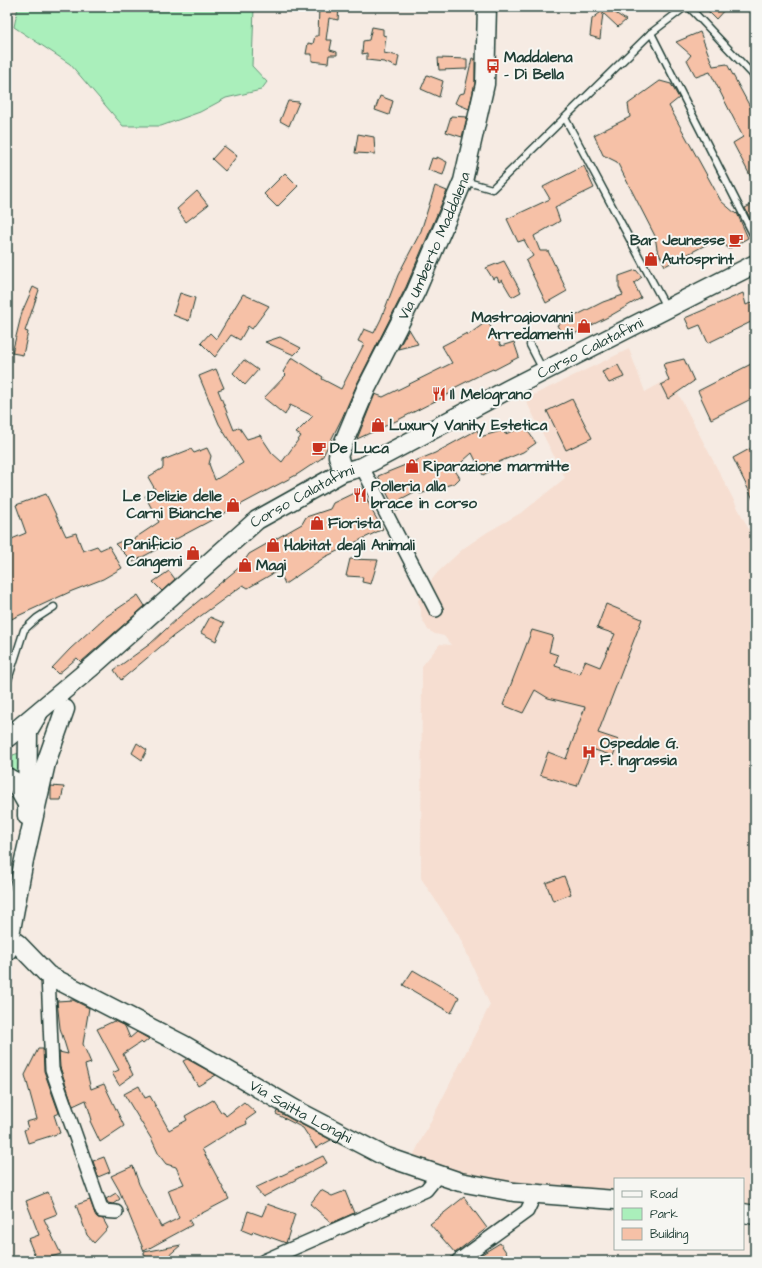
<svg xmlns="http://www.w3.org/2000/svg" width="762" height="1268" viewBox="0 0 762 1268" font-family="'Architects Daughter',sans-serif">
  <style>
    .built { fill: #f6ded1 }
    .green { fill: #aaefbb; stroke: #649678 }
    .building { fill: #f6c1a7; stroke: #1f3d34 }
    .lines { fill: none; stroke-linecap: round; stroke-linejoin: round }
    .lane-casing { stroke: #1f3d34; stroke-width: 9 }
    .street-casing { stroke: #1f3d34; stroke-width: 16 }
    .secondary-casing { stroke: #1f3d34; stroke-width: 21 }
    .lane { stroke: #f6f6f2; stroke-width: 6 }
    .street { stroke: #f6f6f2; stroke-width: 13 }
    .secondary { stroke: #f6f6f2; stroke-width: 18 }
    .labels { text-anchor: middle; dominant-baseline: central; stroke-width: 4; stroke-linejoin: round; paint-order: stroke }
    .poi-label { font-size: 15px; font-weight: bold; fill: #1f3d34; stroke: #f6f6f2; text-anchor: start }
    .street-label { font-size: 15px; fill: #1f3d34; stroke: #f6f6f2 }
  </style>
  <rect width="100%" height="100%" fill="#f6ebe3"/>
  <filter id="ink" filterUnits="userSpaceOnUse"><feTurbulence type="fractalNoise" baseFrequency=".025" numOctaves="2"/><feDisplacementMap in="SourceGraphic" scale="8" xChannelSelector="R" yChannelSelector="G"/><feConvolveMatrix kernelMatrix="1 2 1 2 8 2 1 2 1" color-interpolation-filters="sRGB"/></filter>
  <g filter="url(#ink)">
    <path class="built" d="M629,349L645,392L670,378L755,541V1210H743V1179H615V1192L554,1186H522L493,1183L411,1160L490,1005L459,936L421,878L422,666L440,644L451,645L444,636L435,634L428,630L421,617V609L418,601L421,593L438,572L464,548L486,533L524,511L565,478L525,399Z"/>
    <g class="green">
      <path d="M18,7H254L252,66L267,82L261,90L226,98L200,112L161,126H123L70,64L14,27Z"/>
      <path d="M19,753L23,784L7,771V757Z"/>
    </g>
    <g class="building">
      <path d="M319,7H339L338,20L329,18L326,40H332L330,50L337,52V55H329L328,63L312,61V54H306L308,43L313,44L315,36H318Z"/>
      <path d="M596,7H606L626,20L618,27L603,13L600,39L590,36L592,19L601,12Z"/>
      <path d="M704,7H727L716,19Z"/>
      <path d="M372,27L383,29V35L386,36L384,53L399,56L397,67L384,62L367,60V53L362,54L363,41L369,40Z"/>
      <path d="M700,32L713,66L727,64L755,116V132L750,135L755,143V185L733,143L743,137L710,72L696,77L687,60L691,55L676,42Z"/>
      <path d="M438,58L467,59V69L439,70Z"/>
      <path d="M472,58L475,59V83L469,109L455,103L459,94L464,93Z"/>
      <path d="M427,75L443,81L439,97L421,89Z"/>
      <path d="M660,81L671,84L679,98L669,106L721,201L736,214L737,213L748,238L728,249L721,237L665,266L657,249L655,236L617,162L603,155L594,135L630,117L628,104Z"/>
      <path d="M380,96L393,101L389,115L375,110Z"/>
      <path d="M288,101L299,102L289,126L280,121Z"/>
      <path d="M451,116L467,117L462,137L446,132Z"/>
      <path d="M358,134L374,137L375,154L355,153Z"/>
      <path d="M224,146L237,156L225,171L212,159Z"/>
      <path d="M437,157L447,162L443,175L428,170L432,158L437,159Z"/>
      <path d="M584,166L594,188L555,207L560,221L534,236L540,251H548L567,291L546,303L526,261L533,256L524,240L518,242L507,219L550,199L543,187Z"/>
      <path d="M285,173L298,186L277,207L264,194Z"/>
      <path d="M435,186L447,191L406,287L357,384L342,418L322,458L298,474L133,562L115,544L124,540H132L159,522L145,496L156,491L148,477L163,468V460L191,449L194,453L207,448L211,456L209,464L215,480L243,463L219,424L199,376L216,369L224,388L218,390L234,430L239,427L247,439L260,435L272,453L282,462L301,436L296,433L313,416L290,405L285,415L264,398L286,375L283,372L292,357L323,377L322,379L341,389L364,344L358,341L364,329L374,333L381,319L398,275L421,231Z"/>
      <path d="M197,191L208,205L186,222L177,209Z"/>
      <path d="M755,203V226H754L745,208Z"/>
      <path d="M504,261L521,292L512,297L502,280L499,282L497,277L493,279L486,268Z"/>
      <path d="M636,270L642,277L634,283L641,298L610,316L564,339L557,325L603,302L623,295L619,287V276Z"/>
      <path d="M33,287L39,290L25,331L28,332L23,355L12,353L22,312Z"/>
      <path d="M180,293L195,298L189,321L173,315Z"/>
      <path d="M743,293L746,305L755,301V320L708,343L700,325L690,329L685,318Z"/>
      <path d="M243,294L269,306L252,329L248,326L240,340L231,335L215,357L201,343L210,333L216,339Z"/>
      <path d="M486,322L491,327L501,346L514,342L519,357L494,370L493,369L484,373L450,390L451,393L396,421L357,439L375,394L383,397L452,363L442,346L467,333L468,335Z"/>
      <path d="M409,329L418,344L398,349Z"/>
      <path d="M280,337L301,348L294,355L265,342Z"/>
      <path d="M684,359L694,381L668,399L661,385L669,381L663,364Z"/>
      <path d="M244,360L258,370L245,385L233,373Z"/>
      <path d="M755,362V397L711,419L698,391Z"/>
      <path d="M618,365L624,377L609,383L602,372Z"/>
      <path d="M572,399L592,438L566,450L547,411Z"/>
      <path d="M525,427L536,443L523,452L494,464L496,468L483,475L472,453L454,469L460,478L455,483L420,494L418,490L401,499L404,508L396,511L378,476L435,453L477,430L480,437L504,430L505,434Z"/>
      <path d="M755,446V503L733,458Z"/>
      <path d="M362,487L372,511L383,529L325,557L285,584L279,570L248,588L243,585L172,637L121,680L114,670L150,644L179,617L241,566L249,554L302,524L306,517L330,509L333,503L356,492Z"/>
      <path d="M46,494L66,536L76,533L83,551L97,546L100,550L109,546L122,568L103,579L72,591L7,621V541L26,533L16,505Z"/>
      <path d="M350,559L378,560L371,584L362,582L363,577L346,576Z"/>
      <path d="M169,571L175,579L162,591L153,582Z"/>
      <path d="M138,595L145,606L81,662L77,658L58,674L52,668L70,649L104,618Z"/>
      <path d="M606,604L642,619L598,733L619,740L613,756L592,749L577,786L540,775L548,752L566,759L585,707L548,698L535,690L523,713L503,705L532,630L553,636L549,652L558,655L555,666L580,674L585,661L600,667L615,634L597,628Z"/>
      <path d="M210,617L224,623L216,641L201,633Z"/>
      <path d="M137,743L147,750L142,760L132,753Z"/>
      <path d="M51,786L64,787L61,800H51Z"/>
      <path d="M564,876L571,894L553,901L546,883Z"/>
      <path d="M413,970L459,997L451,1013L403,985Z"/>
      <path d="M73,1000L89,1008L83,1044L91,1063L85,1065L91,1089L104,1084L124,1126L100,1142L90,1121L92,1120L86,1100L73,1106L60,1067L59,1052L68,1054L60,1028L57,1001Z"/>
      <path d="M114,1021L125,1026L130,1038L137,1032L149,1039L143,1044L141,1042L123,1054L133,1075L119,1085L112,1073L119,1070L97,1029Z"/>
      <path d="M38,1049H43L44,1071L59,1113L54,1115L60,1133L28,1143L24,1130L28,1128L26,1122L37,1119L25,1075Z"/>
      <path d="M187,1059L216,1075L198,1086L183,1061Z"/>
      <path d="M139,1086L145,1098L150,1096L169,1130L187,1120L185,1116L213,1100L221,1112L223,1111L226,1116L244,1102L256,1113L246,1120L247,1124L231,1131L202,1149L229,1199L189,1220L192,1225L144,1251L119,1190L111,1176L133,1166L139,1184L161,1227L179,1218L168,1190L184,1184L176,1167L166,1164L159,1155L152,1140L124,1094Z"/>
      <path d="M277,1111L291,1119L331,1140L316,1148L303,1128L276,1114Z"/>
      <path d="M323,1156L327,1163L263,1197L255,1188Z"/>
      <path d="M104,1157L110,1172L98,1177L93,1161Z"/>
      <path d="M321,1190L332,1196L345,1191L354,1213L332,1223L310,1204Z"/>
      <path d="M48,1192L57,1214L44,1219L61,1254L37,1261L28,1239L39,1235L26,1201Z"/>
      <path d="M116,1193L120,1199L113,1204L108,1203L106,1199Z"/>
      <path d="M464,1197L487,1228L455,1253L430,1224Z"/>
      <path d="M90,1200L95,1214L98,1218L103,1219L108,1228L94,1243L87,1235L76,1205Z"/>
      <path d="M267,1204L295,1214L286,1243L253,1231L252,1234L242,1230L248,1211L262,1216Z"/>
      <path d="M500,1243L512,1261H472L474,1259Z"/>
      <path d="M181,1245L167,1257L169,1261H148L144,1254V1252Z"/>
    </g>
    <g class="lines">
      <defs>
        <g id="lane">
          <path d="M689,7L755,77"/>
          <path d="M651,33L755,238"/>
          <path d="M565,118L666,307"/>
          <path d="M464,181L492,189L651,33L685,7"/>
          <path d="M530,345L543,370"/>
          <path d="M7,683L24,630L37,618L54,607"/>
        </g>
        <g id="street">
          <path d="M362,467L436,610"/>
          <path d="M48,975L52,1069L102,1211L116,1212"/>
          <path d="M264,1261L426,1190L439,1174"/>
          <path d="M458,1261L527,1211L535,1194"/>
        </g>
        <g id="secondary">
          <path id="s1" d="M343,472L338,456L366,389L416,291L463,181L485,84L487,7"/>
          <path id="s2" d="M7,738L94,665L257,520L343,472L362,467L509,389L755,264"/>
          <path d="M7,777L14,781L27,804"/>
          <path d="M27,816L28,731L38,714"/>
          <path id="s3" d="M17,943L48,975L184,1045L296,1110L384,1156L460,1182L514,1192L615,1200"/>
          <path d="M7,951L24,860L46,763L65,709"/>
          <path d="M743,1213L755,1215"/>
        </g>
      </defs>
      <use href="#lane" class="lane-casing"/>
      <use href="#street" class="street-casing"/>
      <use href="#secondary" class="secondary-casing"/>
      <use href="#lane" class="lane"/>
      <use href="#street" class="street"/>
      <use href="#secondary" class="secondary"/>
    </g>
  </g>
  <defs>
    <symbol id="bus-bare" viewBox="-9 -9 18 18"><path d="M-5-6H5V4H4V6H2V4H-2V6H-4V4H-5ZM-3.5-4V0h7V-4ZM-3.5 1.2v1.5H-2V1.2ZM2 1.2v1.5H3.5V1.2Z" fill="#c8321e" stroke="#f6f6f2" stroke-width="2.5" paint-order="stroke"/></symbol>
    <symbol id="cafe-bare" viewBox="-9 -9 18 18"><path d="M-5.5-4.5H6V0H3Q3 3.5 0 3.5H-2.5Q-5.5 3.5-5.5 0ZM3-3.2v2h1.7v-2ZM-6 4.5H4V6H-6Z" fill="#c8321e" stroke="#f6f6f2" stroke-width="2.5" paint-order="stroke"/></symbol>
    <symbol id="shop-bare" viewBox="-9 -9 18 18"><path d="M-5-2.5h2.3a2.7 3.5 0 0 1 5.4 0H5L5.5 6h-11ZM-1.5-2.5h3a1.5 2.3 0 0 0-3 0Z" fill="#c8321e" stroke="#f6f6f2" stroke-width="2.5" paint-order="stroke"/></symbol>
    <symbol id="restaurant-bare" viewBox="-9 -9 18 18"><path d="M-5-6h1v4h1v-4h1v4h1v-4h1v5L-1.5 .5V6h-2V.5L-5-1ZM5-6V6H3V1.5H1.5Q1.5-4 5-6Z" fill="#c8321e" stroke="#f6f6f2" stroke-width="2.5" paint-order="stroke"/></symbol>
    <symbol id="hospital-bare" viewBox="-9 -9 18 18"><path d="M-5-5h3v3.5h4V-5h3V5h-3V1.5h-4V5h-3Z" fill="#c8321e" stroke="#f6f6f2" stroke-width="2.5" paint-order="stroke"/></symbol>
  </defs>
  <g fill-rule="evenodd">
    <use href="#bus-bare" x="483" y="56" width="20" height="20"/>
    <use href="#cafe-bare" x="726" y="230" width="20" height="20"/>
    <use href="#shop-bare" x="641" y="249" width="20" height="20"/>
    <use href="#shop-bare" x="574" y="316" width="20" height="20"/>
    <use href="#restaurant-bare" x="429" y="384" width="20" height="20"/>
    <use href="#shop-bare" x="368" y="415" width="20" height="20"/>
    <use href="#cafe-bare" x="309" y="438" width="20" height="20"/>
    <use href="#shop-bare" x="402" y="456" width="20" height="20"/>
    <use href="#restaurant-bare" x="350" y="485" width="20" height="20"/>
    <use href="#shop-bare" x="223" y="495" width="20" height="20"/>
    <use href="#shop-bare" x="307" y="513" width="20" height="20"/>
    <use href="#shop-bare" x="263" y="535" width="20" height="20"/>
    <use href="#shop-bare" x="183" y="543" width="20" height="20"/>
    <use href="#shop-bare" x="235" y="555" width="20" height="20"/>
    <use href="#hospital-bare" x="579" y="742" width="20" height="20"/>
  </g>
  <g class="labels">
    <g class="poi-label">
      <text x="504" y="57">Maddalena<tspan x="504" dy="17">- Di Bella</tspan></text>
      <text x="725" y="240" text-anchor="end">Bar Jeunesse</text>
      <text x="662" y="259">Autosprint</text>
      <text x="573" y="317" text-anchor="end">Mastrogiovanni<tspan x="573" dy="17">Arredamenti</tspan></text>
      <text x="450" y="394">Il Melograno</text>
      <text x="389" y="425">Luxury Vanity Estetica</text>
      <text x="330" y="448">De Luca</text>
      <text x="423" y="466">Riparazione marmitte</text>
      <text x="371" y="486">Polleria alla<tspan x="371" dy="17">brace in corso</tspan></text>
      <text x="222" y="496" text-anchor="end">Le Delizie delle<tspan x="222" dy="17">Carni Bianche</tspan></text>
      <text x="328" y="523">Fiorista</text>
      <text x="182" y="544" text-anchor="end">Panificio<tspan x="182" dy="17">Cangemi</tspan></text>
      <text x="284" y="545">Habitat degli Animali</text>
      <text x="256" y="565">Magi</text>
      <text x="600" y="743">Ospedale G.<tspan x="600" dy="17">F. Ingrassia</tspan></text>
    </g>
    <g class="street-label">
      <text stroke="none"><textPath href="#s1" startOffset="248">Via Umberto Maddalena</textPath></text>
      <text stroke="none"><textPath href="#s2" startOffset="707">Corso Calatafimi</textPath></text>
      <text stroke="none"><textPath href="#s2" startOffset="383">Corso Calatafimi</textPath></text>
      <text stroke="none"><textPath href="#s3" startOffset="332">Via Saitta Longhi</textPath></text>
    </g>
  </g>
  <rect width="762" height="1268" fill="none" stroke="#f6f6f2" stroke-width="24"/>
  <rect x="12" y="12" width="738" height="1244" fill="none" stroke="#1f3d34" stroke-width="1.5" filter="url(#ink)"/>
  <rect x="614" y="1178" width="130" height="72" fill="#f6f6f2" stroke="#a0aca6"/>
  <rect x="622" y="1191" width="20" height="6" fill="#f6f6f2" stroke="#a0aca6"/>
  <text x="650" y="1198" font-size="12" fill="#1f3d34">Road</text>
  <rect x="622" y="1208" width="20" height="12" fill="#aaefbb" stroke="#a0aca6"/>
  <text x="650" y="1218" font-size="12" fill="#1f3d34">Park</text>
  <rect x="622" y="1228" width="20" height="12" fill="#f6c1a7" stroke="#a0aca6"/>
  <text x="650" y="1238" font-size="12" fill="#1f3d34">Building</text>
</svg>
